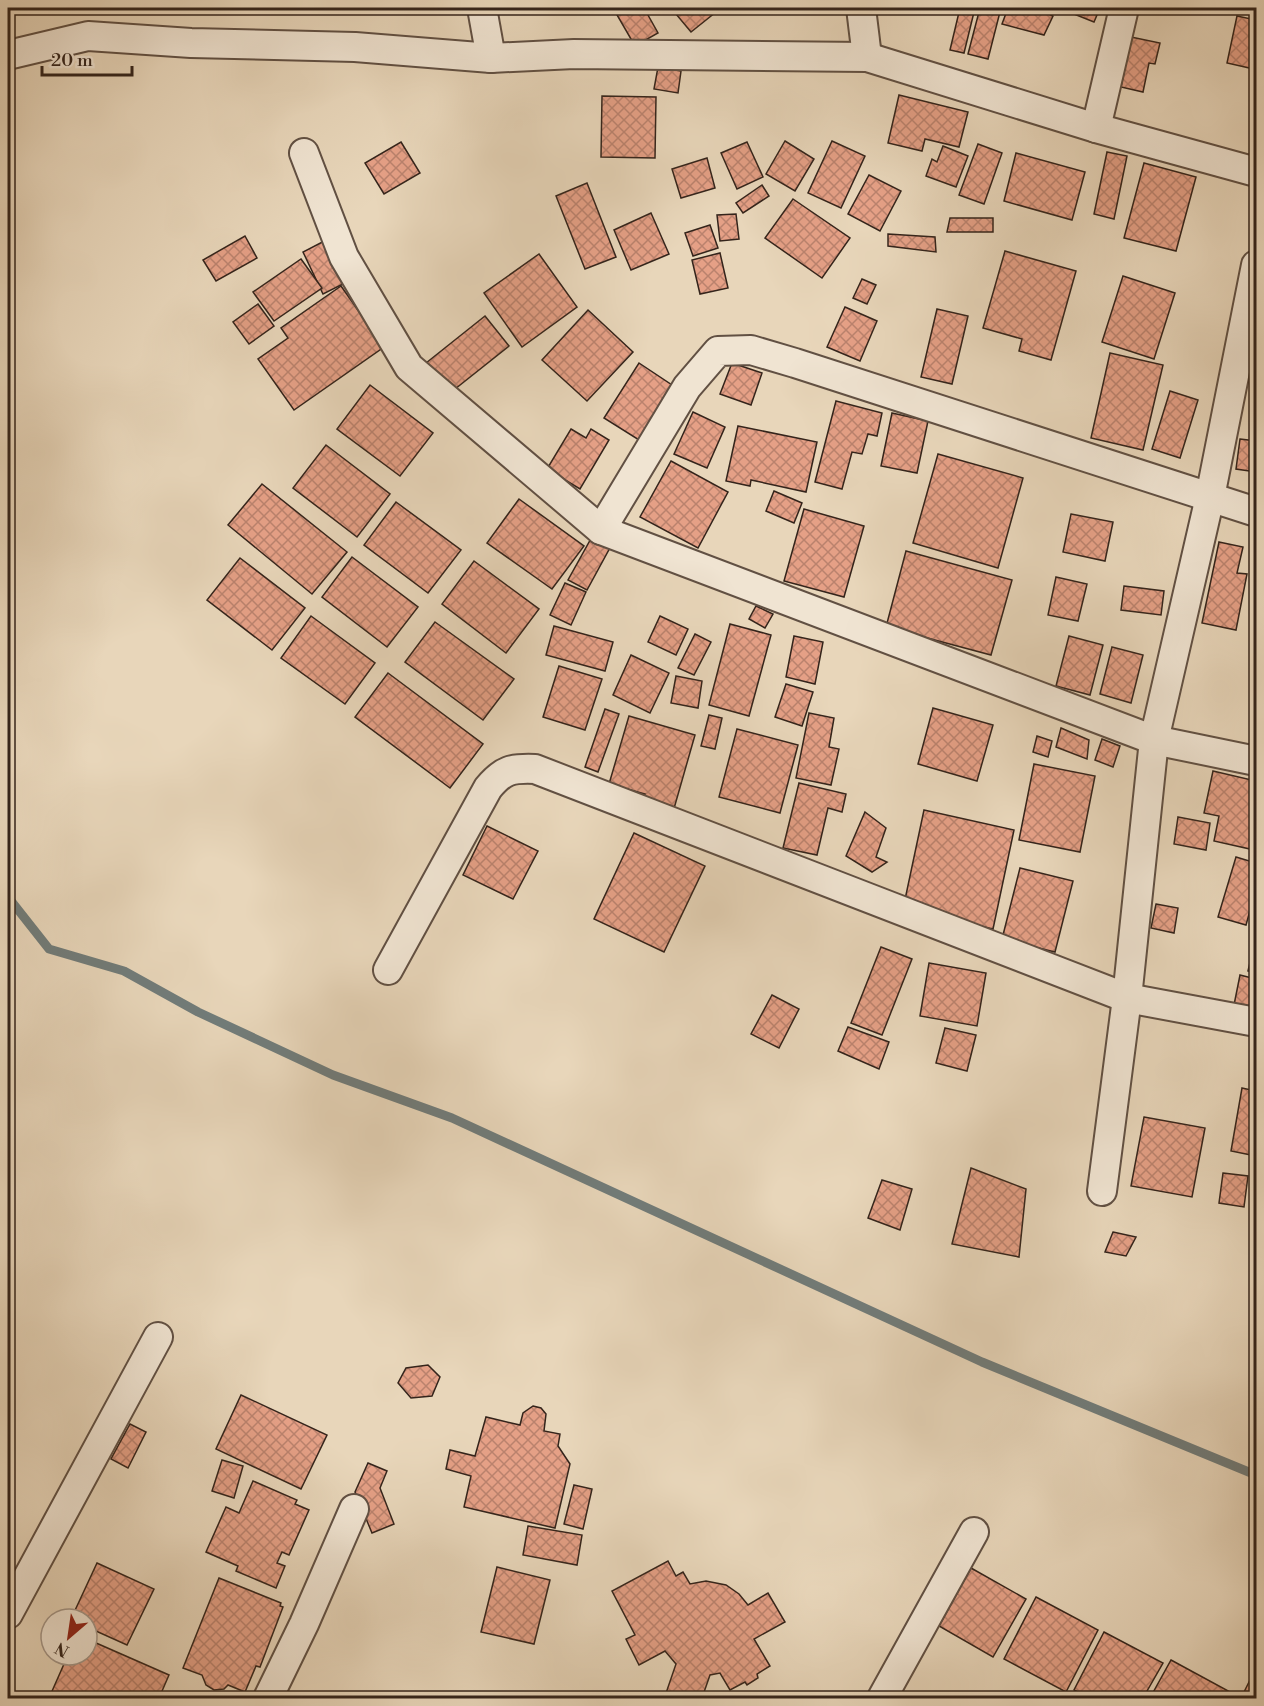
<svg xmlns="http://www.w3.org/2000/svg" width="1264" height="1706" viewBox="0 0 1264 1706" font-family="'Libre Bodoni',serif">
  <style>
    .lines { fill: none; stroke-linecap: round; stroke-linejoin: round }
    .stream { stroke: #717c7a; stroke-width: 9 }
    .building { fill: url(#building-cross-hatch); stroke: #34241b; stroke-width: 1.5 }
    .street-casing { stroke: #615043; stroke-width: 32 }
    .street { stroke: #f0e4d2; stroke-width: 28 }
  </style>
  <defs>
    <pattern id="building-cross-hatch" width="8" height="8" patternUnits="userSpaceOnUse" patternTransform="scale(1.5)"><rect width="8" height="8" fill="#e5a086"/><path d="M0 0l8 8M0 8l8-8" fill="none" stroke="#ba826d"/></pattern>
  </defs>
  <rect width="100%" height="100%" fill="#e8d6ba"/>
  <filter id="stains"><feTurbulence type="fractalNoise" baseFrequency=".00333" numOctaves="4"/><feColorMatrix values="0 0 0 0 .2 0 0 0 0 .09 0 0 0 0 .02 0 0 0 .5 -.17"/></filter>
  <radialGradient id="worn" r=".72"><stop offset=".6" stop-color="#630" stop-opacity="0"/><stop offset="1" stop-color="#630" stop-opacity=".3"/></radialGradient>
  <g class="lines">
    <path class="stream" d="M8,897L49,949L124,971L198,1012L333,1075L452,1118L982,1362L1256,1475"/>
  </g>
  <g class="building">
    <path d="M613,8H644L658,33L635,46Z"/>
    <path d="M671,8H721L691,32Z"/>
    <path d="M960,8H975L964,53L950,50Z"/>
    <path d="M980,8H1001L988,59L968,54Z"/>
    <path d="M1008,8H1036L1053,16L1044,35L1002,24Z"/>
    <path d="M1059,8H1100L1094,22Z"/>
    <path d="M1237,16L1256,20V59L1254,69L1227,63Z"/>
    <path d="M1131,37L1160,43L1155,64L1149,63L1143,92L1121,87Z"/>
    <path d="M658,67L681,71L678,93L654,89Z"/>
    <path d="M899,95L968,112L959,147L925,139L922,151L888,143Z"/>
    <path d="M602,96L656,97L655,158L601,157Z"/>
    <path d="M785,141L814,159L795,191L766,174Z"/>
    <path d="M832,141L865,156L841,208L808,193Z"/>
    <path d="M401,142L420,173L384,194L365,163Z"/>
    <path d="M747,142L763,177L737,189L721,153Z"/>
    <path d="M978,144L1002,153L984,204L959,195Z"/>
    <path d="M943,146L968,156L956,187L926,176L932,159L937,162Z"/>
    <path d="M1107,152L1127,156L1114,219L1094,214Z"/>
    <path d="M1016,153L1085,172L1072,220L1004,201Z"/>
    <path d="M707,158L715,188L681,198L672,169Z"/>
    <path d="M1144,163L1196,177L1176,251L1124,238Z"/>
    <path d="M869,175L901,191L880,231L848,214Z"/>
    <path d="M587,183L616,257L585,269L556,196Z"/>
    <path d="M762,185L769,196L743,213L736,203Z"/>
    <path d="M793,199L850,238L822,278L765,238Z"/>
    <path d="M651,213L669,254L631,270L614,230Z"/>
    <path d="M736,214L739,239L720,241L717,215Z"/>
    <path d="M950,218H993V232H947Z"/>
    <path d="M710,225L718,248L693,256L685,233Z"/>
    <path d="M888,234L935,237L936,252L888,246Z"/>
    <path d="M245,236L257,258L216,281L203,260Z"/>
    <path d="M330,238L351,280L323,294L303,252Z"/>
    <path d="M1005,251L1076,271L1051,360L1019,351L1022,339L983,328Z"/>
    <path d="M720,253L728,288L700,294L692,260Z"/>
    <path d="M539,254L577,307L522,347L484,293Z"/>
    <path d="M301,259L322,288L274,321L253,292Z"/>
    <path d="M1123,276L1175,293L1154,359L1102,342Z"/>
    <path d="M862,279L876,285L867,304L853,298Z"/>
    <path d="M341,286L384,347L294,410L258,359L288,338L281,328Z"/>
    <path d="M258,304L274,326L249,344L233,322Z"/>
    <path d="M845,307L877,321L860,361L827,347Z"/>
    <path d="M937,309L968,316L952,384L921,377Z"/>
    <path d="M588,310L633,352L587,401L542,360Z"/>
    <path d="M485,316L509,346L450,393L426,363Z"/>
    <path d="M1110,353L1163,365L1143,450L1091,438Z"/>
    <path d="M639,363L681,391L647,445L604,418Z"/>
    <path d="M732,363L762,373L751,405L720,394Z"/>
    <path d="M370,385L433,433L400,476L337,429Z"/>
    <path d="M1170,391L1198,400L1180,458L1152,449Z"/>
    <path d="M836,401L882,413L877,436L868,434L862,454L852,452L842,489L815,482Z"/>
    <path d="M693,412L725,427L707,468L674,454Z"/>
    <path d="M892,413L928,421L917,473L881,466Z"/>
    <path d="M738,426L817,442L806,492L751,480L750,486L726,481Z"/>
    <path d="M571,429L586,438L591,429L609,440L580,489L547,469Z"/>
    <path d="M1240,439L1256,441V472L1236,469Z"/>
    <path d="M326,445L390,494L357,537L293,488Z"/>
    <path d="M938,454L1023,478L998,568L913,543Z"/>
    <path d="M671,461L728,492L698,548L640,517Z"/>
    <path d="M262,484L347,552L312,594L228,525Z"/>
    <path d="M774,491L802,503L794,523L766,511Z"/>
    <path d="M519,499L584,546L552,589L487,543Z"/>
    <path d="M396,502L461,550L428,593L364,545Z"/>
    <path d="M804,509L864,526L844,597L784,581Z"/>
    <path d="M1071,514L1113,522L1105,561L1063,552Z"/>
    <path d="M593,535L612,544L587,590L568,580Z"/>
    <path d="M1219,542L1243,547L1237,573L1247,574L1236,630L1202,623Z"/>
    <path d="M906,551L1012,580L991,655L886,627Z"/>
    <path d="M352,557L418,607L387,647L322,597Z"/>
    <path d="M240,558L305,608L272,650L207,600Z"/>
    <path d="M474,561L539,609L506,653L442,604Z"/>
    <path d="M1056,577L1087,584L1078,621L1048,615Z"/>
    <path d="M565,583L586,592L571,625L550,615Z"/>
    <path d="M1124,586L1164,591L1161,615L1121,610Z"/>
    <path d="M756,606L773,614L765,628L749,619Z"/>
    <path d="M311,616L375,663L345,704L281,658Z"/>
    <path d="M660,616L688,629L676,655L648,642Z"/>
    <path d="M435,622L514,679L483,720L405,662Z"/>
    <path d="M730,624L771,635L749,716L709,705Z"/>
    <path d="M554,626L613,642L605,671L546,655Z"/>
    <path d="M695,634L711,642L694,675L678,668Z"/>
    <path d="M794,636L823,642L815,684L786,677Z"/>
    <path d="M1069,636L1103,645L1090,695L1056,686Z"/>
    <path d="M1112,647L1143,655L1131,703L1100,694Z"/>
    <path d="M631,655L669,673L650,713L613,695Z"/>
    <path d="M559,666L602,679L585,730L543,717Z"/>
    <path d="M388,673L483,744L450,788L355,717Z"/>
    <path d="M676,676L702,681L698,708L671,703Z"/>
    <path d="M786,684L813,692L802,726L775,717Z"/>
    <path d="M933,708L993,725L977,781L918,764Z"/>
    <path d="M605,709L619,714L598,772L585,767Z"/>
    <path d="M809,713L834,718L829,747L839,749L831,785L796,778Z"/>
    <path d="M709,715L722,718L715,749L701,746Z"/>
    <path d="M629,716L695,735L673,812L642,803L645,794L609,784Z"/>
    <path d="M1061,728L1089,740L1087,759L1056,747Z"/>
    <path d="M737,729L798,745L780,813L719,797Z"/>
    <path d="M1037,736L1052,741L1048,757L1033,752Z"/>
    <path d="M1102,739L1120,746L1113,767L1095,760Z"/>
    <path d="M1034,764L1095,776L1080,852L1019,840Z"/>
    <path d="M1213,771L1256,781V822L1250,849L1214,841L1219,816L1204,813Z"/>
    <path d="M799,783L846,794L842,812L828,808L817,855L783,848Z"/>
    <path d="M924,810L1014,830L993,929L903,909Z"/>
    <path d="M865,812L886,828L876,857L887,862L872,872L846,856Z"/>
    <path d="M1178,817L1210,823L1206,850L1174,844Z"/>
    <path d="M487,826L538,851L513,899L463,875Z"/>
    <path d="M634,833L705,866L664,952L594,919Z"/>
    <path d="M1236,857L1256,863V889L1246,925L1218,917Z"/>
    <path d="M1020,868L1073,881L1055,952L1002,939Z"/>
    <path d="M1156,904L1178,908L1174,933L1151,928Z"/>
    <path d="M1256,937V973L1248,971Z"/>
    <path d="M881,947L912,959L882,1035L851,1023Z"/>
    <path d="M929,963L986,973L977,1026L920,1016Z"/>
    <path d="M1240,975L1256,979L1251,1014L1233,1010Z"/>
    <path d="M772,995L799,1009L779,1048L751,1034Z"/>
    <path d="M848,1027L889,1042L879,1069L838,1051Z"/>
    <path d="M945,1028L976,1035L967,1071L936,1063Z"/>
    <path d="M1242,1088L1256,1091V1156L1231,1151Z"/>
    <path d="M1144,1117L1205,1128L1192,1197L1131,1186Z"/>
    <path d="M971,1168L1026,1189L1019,1257L952,1244Z"/>
    <path d="M1223,1173L1248,1176L1244,1207L1219,1203Z"/>
    <path d="M882,1180L912,1189L900,1230L868,1218Z"/>
    <path d="M1113,1232L1136,1237L1126,1256L1105,1252Z"/>
    <path d="M428,1365L440,1377L432,1396L411,1398L398,1383L406,1368Z"/>
    <path d="M241,1395L327,1435L301,1489L216,1449Z"/>
    <path d="M533,1406L541,1408L546,1414L544,1431L560,1434L558,1446L570,1464L555,1528L464,1507L471,1476L446,1469L450,1450L475,1456L486,1417L520,1425L523,1413Z"/>
    <path d="M130,1424L146,1432L128,1468L111,1459Z"/>
    <path d="M222,1460L243,1466L234,1498L212,1491Z"/>
    <path d="M368,1463L387,1471L380,1488L394,1524L372,1533L355,1492Z"/>
    <path d="M253,1481L297,1500L295,1504L309,1510L289,1555L282,1552L277,1563L285,1566L276,1588L236,1571L238,1566L206,1552L226,1507L239,1513Z"/>
    <path d="M574,1485L592,1489L583,1529L564,1524Z"/>
    <path d="M528,1526L582,1535L577,1565L523,1555Z"/>
    <path d="M668,1561L676,1576L683,1572L690,1584L706,1581L726,1585L739,1594L748,1605L768,1593L785,1622L754,1639L770,1666L757,1674L758,1678L747,1685L745,1682L730,1690L720,1673L710,1675L702,1698H667L665,1696L676,1664L665,1651L639,1665L626,1639L635,1635L612,1591Z"/>
    <path d="M97,1563L154,1589L127,1645L87,1627V1619H71Z"/>
    <path d="M497,1567L550,1580L534,1644L481,1632Z"/>
    <path d="M971,1568L1026,1599L993,1657L939,1626Z"/>
    <path d="M219,1578L281,1603L280,1606L283,1607L260,1667L256,1666L245,1692L228,1685L224,1689L214,1690L206,1685L202,1675L183,1668Z"/>
    <path d="M1036,1597L1098,1630L1066,1692L1004,1659Z"/>
    <path d="M1104,1632L1163,1663L1143,1698H1090L1074,1690Z"/>
    <path d="M87,1639L169,1675L159,1698H49L68,1655H87Z"/>
    <path d="M1171,1660L1232,1693L1229,1698H1150Z"/>
    <path d="M1251,1678L1256,1681V1698H1241Z"/>
  </g>
  <g class="lines">
    <defs>
      <g id="street">
        <path d="M482,8L491,58"/>
        <path d="M861,8L867,57"/>
        <path d="M8,55L88,36L191,43L355,47L491,58L574,54L867,57L1096,128L1256,172"/>
        <path d="M1096,128L1124,8"/>
        <path d="M304,153L344,257L409,367L601,530L1154,740L1256,761"/>
        <path d="M601,530L687,387L718,351L751,350L795,363L1256,512"/>
        <path d="M388,970L488,788C503,770 511,768 535,769L1127,998L1256,1022"/>
        <path d="M1102,1191L1127,998L1154,740L1210,497L1256,265"/>
        <path d="M8,1614L158,1337"/>
        <path d="M268,1698L304,1624L354,1509"/>
        <path d="M882,1698L974,1532"/>
      </g>
    </defs>
    <use href="#street" class="street-casing"/>
    <use href="#street" class="street"/>
  </g>
  <rect width="1264" height="1706" fill="none" stroke="#e8d6ba" stroke-width="30"/>
  <rect x="9" y="9" width="1246" height="1688" fill="none" stroke="#34241b" stroke-width="3"/>
  <rect x="15" y="15" width="1234" height="1676" fill="none" stroke="#34241b" stroke-width="1.5"/>
  <g transform="translate(69 1637) rotate(209)"><circle r="28" fill="#f0e4d2" stroke="#a59789" stroke-width="1.5"/>
  <path d="M0-4.5L10 22L0 15L-10 22Z" fill="#8f2418"/>
  <text y="-9" font-size="16" font-weight="bold" text-anchor="middle" fill="#34241b">N</text>
  </g>
  <path d="M42 66v9h90v-9" fill="none" stroke="#34241b" stroke-width="3"/>
  <text x="51" y="66" font-size="18" fill="#34241b" stroke="#f0e4d2" stroke-width="4.5" paint-order="stroke">20 m</text>
  <rect width="100%" height="100%" filter="url(#stains)"/>
  <rect width="100%" height="100%" fill="url(#worn)"/>
</svg>
